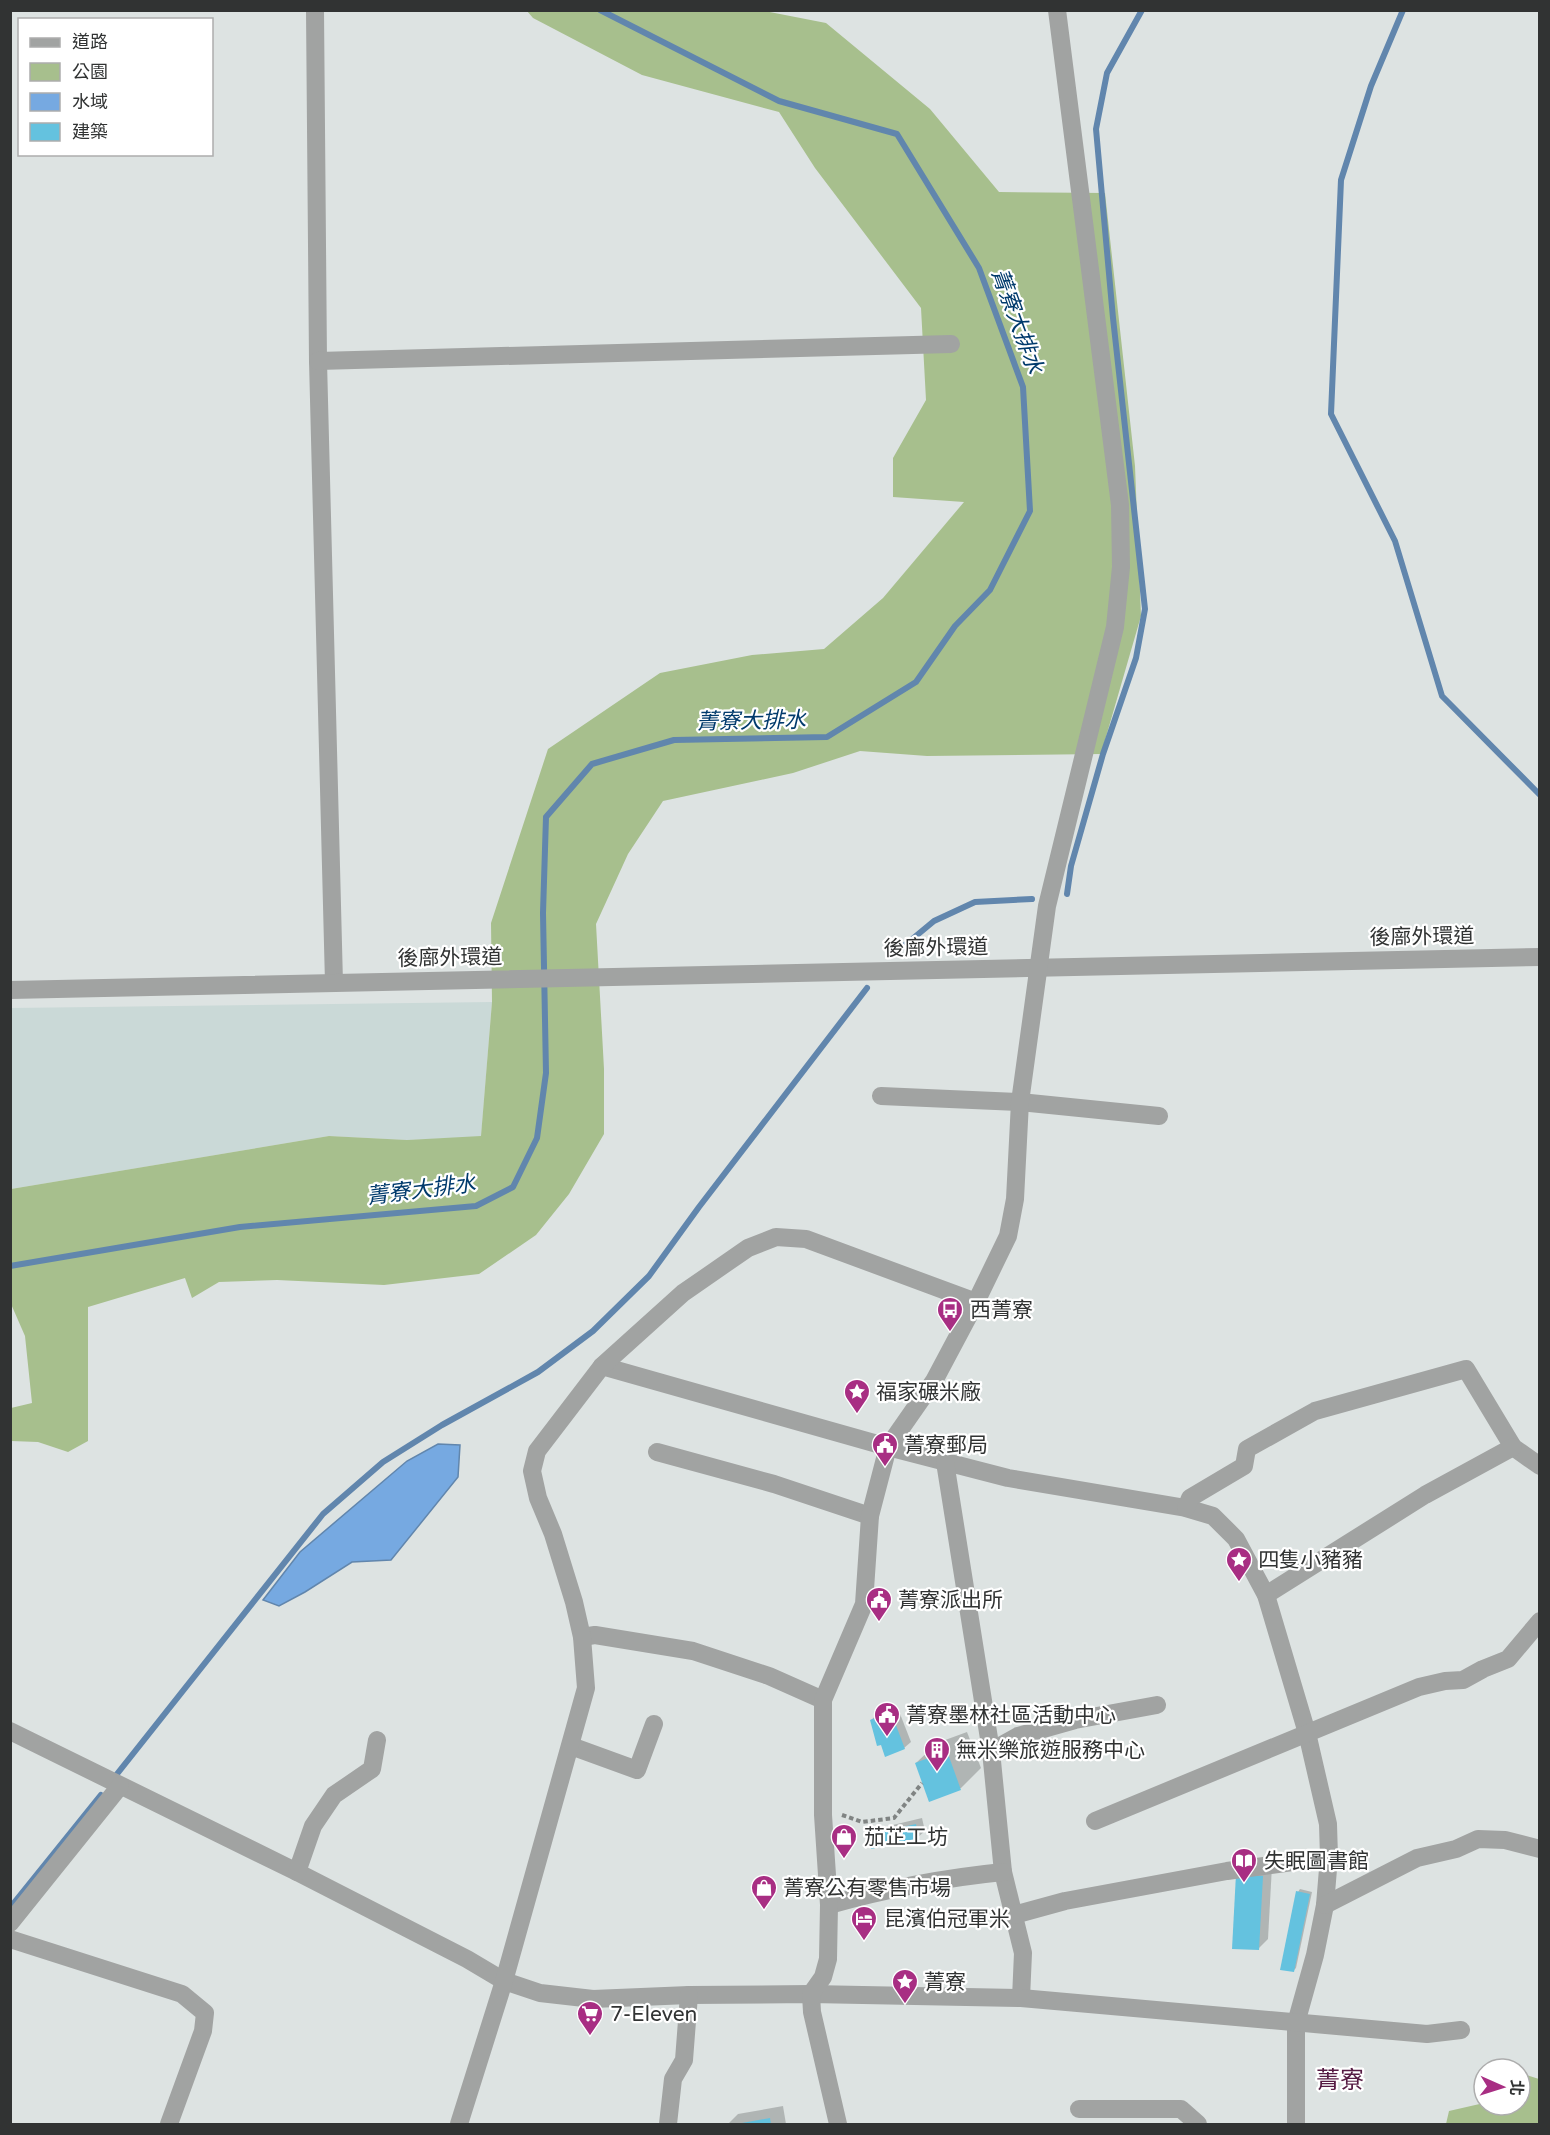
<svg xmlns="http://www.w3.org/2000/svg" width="1550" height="2135" viewBox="0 0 1550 2135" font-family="'Varela Round','Noto Sans TC',sans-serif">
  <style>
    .built { fill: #cad9d7 }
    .green { fill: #a7bf8d }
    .water { fill: #76a9e1; stroke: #6186ad; stroke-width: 1.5 }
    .shadow { fill: #0003 }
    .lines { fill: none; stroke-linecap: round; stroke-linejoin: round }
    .stream { stroke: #6186ad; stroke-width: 6 }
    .building { fill: #64c2df }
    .path { stroke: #808483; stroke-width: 4; stroke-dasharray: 4.5 3; stroke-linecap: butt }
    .minor { stroke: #a1a3a2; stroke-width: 18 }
    .labels { text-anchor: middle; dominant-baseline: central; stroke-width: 4.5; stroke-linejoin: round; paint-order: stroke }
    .street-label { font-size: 21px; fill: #313333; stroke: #fff }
    .poi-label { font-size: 21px; fill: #313333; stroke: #fff; text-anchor: start }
    .water-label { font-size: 22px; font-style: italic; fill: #003a6c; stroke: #fff }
    .quarter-label { font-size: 24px; fill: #561c44; stroke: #fff }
  </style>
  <rect width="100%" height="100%" fill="#dde3e2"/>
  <path class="built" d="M492,1002L481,1137L407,1140L329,1136L11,1189V1008Z"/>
  <g class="green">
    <path d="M760,10L826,23L930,109L999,192L1105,193L1135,466L1141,616L1101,754L927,756L860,751L793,773L663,801L628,854L596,924L604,1069V1134L569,1194L536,1235L479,1274L384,1285L277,1280L219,1282L192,1298L185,1278L88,1307V1441L68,1452L38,1442L11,1441V1408L32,1403L25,1336L11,1304V1189L329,1136L407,1140L481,1136L492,1002L491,923L548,749L660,673L752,655L824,649L883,598L964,502L893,497V458L926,400L921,308L815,168L779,112L642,75L533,18L527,11Z"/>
    <path d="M1520,2073L1539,2079V2124H1446L1449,2111L1484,2103V2105H1520Z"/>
  </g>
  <path class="water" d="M438,1444L460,1445L458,1477L391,1560L352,1562L305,1592L279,1606L263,1600L300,1552L407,1461Z"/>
  <g class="shadow">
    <path d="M897,1706L911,1742L904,1748L871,1720L878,1714Z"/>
    <path d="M967,1732L981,1768L961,1788L930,1800L916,1763L937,1743Z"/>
    <path d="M922,1818L925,1831L918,1837L869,1835L876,1829Z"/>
    <path d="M1272,1866L1268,1939L1258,1949L1237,1875Z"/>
    <path d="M1300,1889L1312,1892L1296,1968L1293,1971L1298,1892Z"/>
    <path d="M783,2106L786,2124H728L738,2114Z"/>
  </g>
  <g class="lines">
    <g class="stream">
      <path d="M1403,10L1371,86L1341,180L1331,414L1395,541L1442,696L1540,795"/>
      <path d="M1067,894L1071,866L1103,754L1136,658L1145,609L1113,318L1096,129L1107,73L1142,10"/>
      <path d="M893,955L934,921L975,902L1032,899"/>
      <path d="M10,1266L240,1227L476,1206L513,1187L537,1138L546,1073L543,913L546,817L592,764L674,740L827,737L916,682L955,626L990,590L1030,511L1023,387L979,268L897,134L779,101L600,10"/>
      <path d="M117,1774L323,1514L383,1462L442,1425L538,1372L593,1331L649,1276L699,1207L867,988"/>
      <path d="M10,1908L101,1795"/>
    </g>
  </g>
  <g class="building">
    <path d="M891,1712L905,1749L885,1757L881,1745L877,1746L870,1720Z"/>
    <path d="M947,1751L961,1790L929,1802L915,1763Z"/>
    <path d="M916,1824L919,1838L871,1849L868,1835Z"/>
    <path d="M1236,1874L1263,1876L1259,1950L1232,1949Z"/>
    <path d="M1296,1891L1310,1894L1294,1972L1280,1970Z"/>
    <path d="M770,2118L771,2124H742V2123Z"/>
  </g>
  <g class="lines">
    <path class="path" d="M842,1815L862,1822L894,1818L922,1783"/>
    <g class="minor">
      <path d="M315,10L318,361L334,983"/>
      <path d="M318,361L951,344"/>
      <path d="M10,990L1540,957"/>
      <path d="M881,1096L1020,1102L1159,1116"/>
      <path d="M602,1366L888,1447L1008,1478L1186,1508L1213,1516L1236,1539L1266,1595L1307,1733L1328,1824L1329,1857L1325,1905L1315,1955L1296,2023V2124"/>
      <path d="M657,1452L774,1484L870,1516"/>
      <path d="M945,1462L991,1751L1003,1872L1023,1953L1021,1998"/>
      <path d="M1186,1508L1190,1498L1244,1466L1247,1449L1315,1411L1466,1369L1513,1447L1540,1466"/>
      <path d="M1266,1595L1425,1495L1513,1447"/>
      <path d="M582,1637L595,1635L693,1651L769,1676L823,1700"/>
      <path d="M10,1731L297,1872L467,1959L504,1981L540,1993L593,1999L689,1995L811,1994L1021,1998L1427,2034L1461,2030"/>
      <path d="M571,1746L637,1770L654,1724"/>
      <path d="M991,1751L1018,1736L1075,1720L1157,1705"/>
      <path d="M1095,1821L1419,1687L1445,1681L1463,1680L1483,1669L1508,1659L1540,1621"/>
      <path d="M297,1872L313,1826L334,1795L372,1769L377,1740"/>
      <path d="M829,1905C886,1889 943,1878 1003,1872"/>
      <path d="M1325,1905L1417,1858L1456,1849L1478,1839L1505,1840L1540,1849"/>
      <path d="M1014,1915L1065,1901L1227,1871L1329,1857"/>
      <path d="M10,1923L120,1786"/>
      <path d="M10,1939L182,1994L205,2013L203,2031L169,2124"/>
      <path d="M1079,2109H1181L1198,2124"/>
      <path d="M459,2124L504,1981L586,1688L582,1637L574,1602L553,1534L538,1498L532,1471L537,1451L602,1366L683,1293L748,1248L776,1237L806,1239L976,1302"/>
      <path d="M668,2124L673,2079L684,2060L689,1995"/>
      <path d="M838,2124L812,2012L811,1994L823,1977L828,1959L829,1905L823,1815V1700L864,1604L870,1516L888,1447L934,1381L976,1302L1008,1236L1015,1199L1020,1102L1047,906L1115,627L1121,567L1120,505L1057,10"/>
    </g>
  </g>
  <defs>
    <symbol id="bus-pin" viewBox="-11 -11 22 30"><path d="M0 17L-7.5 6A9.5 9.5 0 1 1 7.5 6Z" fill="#a82e83" stroke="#fff"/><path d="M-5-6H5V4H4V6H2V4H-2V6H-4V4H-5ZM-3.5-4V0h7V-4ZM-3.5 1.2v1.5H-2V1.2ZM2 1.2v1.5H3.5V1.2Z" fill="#fff"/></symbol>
    <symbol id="sight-pin" viewBox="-11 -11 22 30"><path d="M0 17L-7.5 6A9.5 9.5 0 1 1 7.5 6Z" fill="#a82e83" stroke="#fff"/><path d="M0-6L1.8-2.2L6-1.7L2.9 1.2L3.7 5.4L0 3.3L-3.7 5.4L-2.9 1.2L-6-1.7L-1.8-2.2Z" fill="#fff"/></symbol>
    <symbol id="civic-pin" viewBox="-11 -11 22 30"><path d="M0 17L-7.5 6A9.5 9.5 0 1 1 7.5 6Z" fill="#a82e83" stroke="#fff"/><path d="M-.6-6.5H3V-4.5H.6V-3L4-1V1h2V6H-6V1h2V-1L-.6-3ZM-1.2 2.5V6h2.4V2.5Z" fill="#fff"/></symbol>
    <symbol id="building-pin" viewBox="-11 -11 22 30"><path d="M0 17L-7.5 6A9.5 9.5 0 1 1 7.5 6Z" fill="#a82e83" stroke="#fff"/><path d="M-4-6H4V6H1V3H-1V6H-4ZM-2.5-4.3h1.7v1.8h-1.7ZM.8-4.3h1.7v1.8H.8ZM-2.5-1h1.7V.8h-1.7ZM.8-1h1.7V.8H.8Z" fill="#fff"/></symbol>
    <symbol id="shop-pin" viewBox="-11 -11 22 30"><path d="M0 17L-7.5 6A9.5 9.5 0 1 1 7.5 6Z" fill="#a82e83" stroke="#fff"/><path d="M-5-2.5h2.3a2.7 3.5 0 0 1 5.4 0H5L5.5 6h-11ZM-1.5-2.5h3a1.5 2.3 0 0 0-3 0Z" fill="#fff"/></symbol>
    <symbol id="library-pin" viewBox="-11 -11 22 30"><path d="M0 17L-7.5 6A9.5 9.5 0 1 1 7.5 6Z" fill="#a82e83" stroke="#fff"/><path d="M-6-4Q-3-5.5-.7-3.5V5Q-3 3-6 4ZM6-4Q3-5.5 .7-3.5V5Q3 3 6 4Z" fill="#fff"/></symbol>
    <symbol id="hotel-pin" viewBox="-11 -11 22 30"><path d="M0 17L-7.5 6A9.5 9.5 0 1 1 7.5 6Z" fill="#a82e83" stroke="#fff"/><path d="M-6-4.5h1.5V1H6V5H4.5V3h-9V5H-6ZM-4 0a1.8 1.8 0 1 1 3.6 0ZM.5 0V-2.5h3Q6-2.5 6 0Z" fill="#fff"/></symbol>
    <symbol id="supermarket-pin" viewBox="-11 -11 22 30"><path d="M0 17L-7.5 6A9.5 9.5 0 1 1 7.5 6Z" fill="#a82e83" stroke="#fff"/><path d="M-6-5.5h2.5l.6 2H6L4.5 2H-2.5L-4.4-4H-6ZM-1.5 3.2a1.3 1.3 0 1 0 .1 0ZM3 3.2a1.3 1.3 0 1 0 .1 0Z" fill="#fff"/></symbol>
  </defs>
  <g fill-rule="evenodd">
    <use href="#bus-pin" x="935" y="1295" width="30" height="40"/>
    <use href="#sight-pin" x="842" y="1377" width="30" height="40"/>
    <use href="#civic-pin" x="870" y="1430" width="30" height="40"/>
    <use href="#sight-pin" x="1224" y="1545" width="30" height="40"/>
    <use href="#civic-pin" x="864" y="1585" width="30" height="40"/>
    <use href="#civic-pin" x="872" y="1700" width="30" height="40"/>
    <use href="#building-pin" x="922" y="1735" width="30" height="40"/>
    <use href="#shop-pin" x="829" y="1822" width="30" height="40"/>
    <use href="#library-pin" x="1229" y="1846" width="30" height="40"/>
    <use href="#shop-pin" x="749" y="1873" width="30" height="40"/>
    <use href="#hotel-pin" x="849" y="1904" width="30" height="40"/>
    <use href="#sight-pin" x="890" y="1967" width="30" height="40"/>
    <use href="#supermarket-pin" x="575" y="1999" width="30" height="40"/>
  </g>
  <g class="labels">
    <g class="street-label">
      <text transform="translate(1422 937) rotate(-1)">後廍外環道</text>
      <text transform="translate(936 948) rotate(-1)">後廍外環道</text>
      <text transform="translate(450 958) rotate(-1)">後廍外環道</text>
    </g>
    <g class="poi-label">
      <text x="970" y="1310">西菁寮</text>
      <text x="876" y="1392">福家碾米廠</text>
      <text x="904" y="1445">菁寮郵局</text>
      <text x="1258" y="1560">四隻小豬豬</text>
      <text x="898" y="1600">菁寮派出所</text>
      <text x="906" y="1715">菁寮墨林社區活動中心</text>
      <text x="956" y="1750">無米樂旅遊服務中心</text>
      <text x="864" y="1837">茄芷工坊</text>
      <text x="1264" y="1861">失眠圖書館</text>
      <text x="783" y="1888">菁寮公有零售市場</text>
      <text x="884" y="1919">昆濱伯冠軍米</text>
      <text x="924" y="1982">菁寮</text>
      <text x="610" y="2014">7-Eleven</text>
    </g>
    <g class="water-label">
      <text transform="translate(1017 321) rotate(70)">菁寮大排水</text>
      <text transform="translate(751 721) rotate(-1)">菁寮大排水</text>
      <text transform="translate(421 1190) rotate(-7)">菁寮大排水</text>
    </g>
    <g class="quarter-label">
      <text x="1340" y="2080">菁寮</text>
    </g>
  </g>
  <rect width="1550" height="2135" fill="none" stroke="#313333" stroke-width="24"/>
  <rect x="18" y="18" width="195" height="138" fill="#ffffff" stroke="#adadad" stroke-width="1.5"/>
  <rect x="30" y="38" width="30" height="9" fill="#a1a3a2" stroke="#adadad" stroke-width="1.5"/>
  <text x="72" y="48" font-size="18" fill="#313333">道路</text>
  <rect x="30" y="63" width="30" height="18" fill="#a7bf8d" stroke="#adadad" stroke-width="1.5"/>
  <text x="72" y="78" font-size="18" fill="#313333">公園</text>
  <rect x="30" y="93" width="30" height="18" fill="#76a9e1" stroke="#adadad" stroke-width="1.5"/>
  <text x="72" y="108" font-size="18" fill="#313333">水域</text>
  <rect x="30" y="123" width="30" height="18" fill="#64c2df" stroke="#adadad" stroke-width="1.5"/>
  <text x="72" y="138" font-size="18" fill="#313333">建築</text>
  <g transform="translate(1502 2087) rotate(93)"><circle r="28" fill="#ffffff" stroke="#adadad" stroke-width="1.5"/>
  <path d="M0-4.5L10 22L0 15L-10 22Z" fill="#a82e83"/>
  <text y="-9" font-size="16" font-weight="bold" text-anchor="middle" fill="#313333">北</text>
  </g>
</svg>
